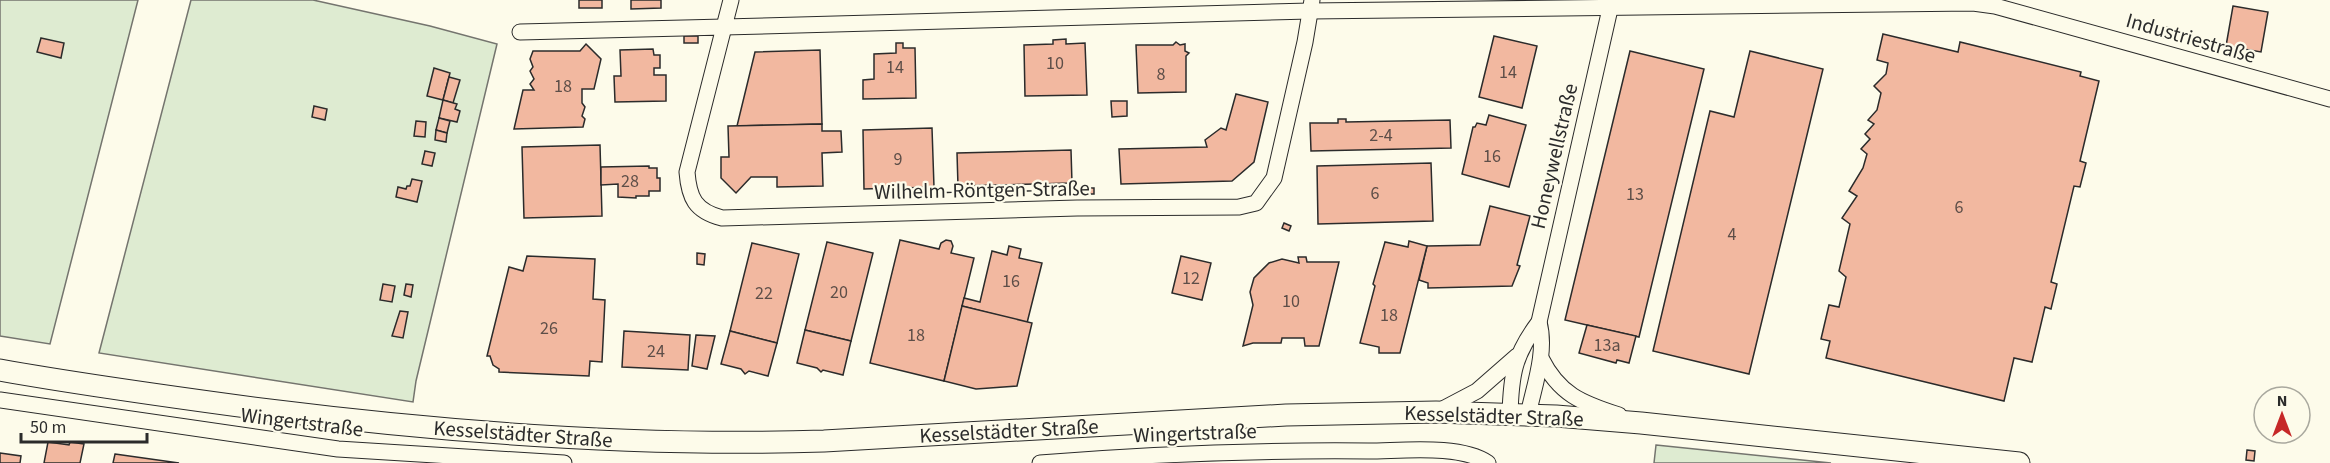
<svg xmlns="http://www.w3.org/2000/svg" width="2330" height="463" viewBox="0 0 2330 463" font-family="'Source Sans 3',sans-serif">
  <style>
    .green { fill: #deebd1; stroke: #74746e; stroke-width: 1.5 }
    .building { fill: #f2b8a0; stroke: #2b2b2b; stroke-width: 1.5 }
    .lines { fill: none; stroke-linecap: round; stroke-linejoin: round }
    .street-casing { stroke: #2b2b2b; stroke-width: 17 }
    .secondary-casing { stroke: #2b2b2b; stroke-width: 23 }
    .street { stroke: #fdfbea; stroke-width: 15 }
    .secondary { stroke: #fdfbea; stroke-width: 21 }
    .labels { text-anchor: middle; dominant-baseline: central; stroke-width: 4.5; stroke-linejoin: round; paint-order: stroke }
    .number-label { font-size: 18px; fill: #5d4e48 }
    .street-label { font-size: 21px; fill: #2b2b2b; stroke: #fdfbea }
  </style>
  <rect width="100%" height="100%" fill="#fdfbea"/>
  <g class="green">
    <path d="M0,0H138L50,344L0,336Z"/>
    <path d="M191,0H313L430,26L497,44L416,381L413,402L99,353Z"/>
    <path d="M1656,445L1831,463H1654Z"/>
  </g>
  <g class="building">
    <rect x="579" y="0" width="23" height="8"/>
    <path d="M631,0H661V8L631,9Z"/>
    <path d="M2233,6L2268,12L2261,52L2226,46Z"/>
    <path d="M2166,27L2174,29L2172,39L2164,38Z"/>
    <path d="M1883,34L1958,52L1960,42L2081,72L2080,76L2099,81L2080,161L2086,163L2080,187L2074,186L2051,282L2057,284L2051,309L2045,307L2032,362L2014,358L2004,401L1826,358L1830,341L1821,339L1829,305L1839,307L1846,277L1839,271L1850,224L1842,218L1857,196L1849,191L1863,168L1867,154L1861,149L1870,139L1865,134L1874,124L1868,120L1877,110L1881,93L1874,86L1886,74L1888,63L1877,60Z"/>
    <rect x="684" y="36" width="14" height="7"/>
    <path d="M1494,36L1537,46L1522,108L1479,97Z"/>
    <path d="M41,38L64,43L61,58L37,52Z"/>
    <path d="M1066,39V44L1085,43L1087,95L1025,96L1024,45L1053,44V40Z"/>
    <path d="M1176,42L1180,45L1185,44V51L1189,53L1186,56V92L1138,93L1136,45H1173Z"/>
    <path d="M896,43H903V48H915L916,98L863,99V80L874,79V54L896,53Z"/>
    <path d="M586,44L601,59L594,89H582V103L585,107L582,116L585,119L583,127L514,129L523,90H534L530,84L534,79L530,71L533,67L530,59L533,51H580Z"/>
    <path d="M653,49L654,55H660V68H654V75H666V101L615,102L614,76H621L620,50Z"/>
    <path d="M820,50L822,124L737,126L755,52Z"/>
    <path d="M1630,51L1704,69L1639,337L1565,320Z"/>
    <path d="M1750,51L1823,69L1749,374L1653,351L1710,111L1734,117Z"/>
    <path d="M434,68L450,73L443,100L427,96Z"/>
    <path d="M449,77L460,80L453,103L443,100Z"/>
    <path d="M1236,94L1268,102L1254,162L1232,181L1121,184L1119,149L1207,147L1205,140L1221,128L1226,130Z"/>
    <path d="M443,100L457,104L455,109L460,111L457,122L439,118Z"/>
    <path d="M1111,101H1127V116L1112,117Z"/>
    <path d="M314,106L327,109L325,120L312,117Z"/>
    <path d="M1489,115L1526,125L1509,187L1462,174L1473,127H1475L1477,123L1486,125Z"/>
    <path d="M439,118L450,121L447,133L436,130Z"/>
    <path d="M1338,119H1346V122L1450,120L1451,148L1311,151L1310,123H1338Z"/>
    <path d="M416,121L426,122L425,137L414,136Z"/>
    <path d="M822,124V131H841L842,152L822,153L823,186L777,187V177H751L736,193L721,178V157H729L728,126Z"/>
    <path d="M932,128L934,187L903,188V191H895L894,188L864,189L863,130Z"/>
    <path d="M436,130L447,133L446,142L435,140Z"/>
    <path d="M600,145L602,216L524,218L522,147Z"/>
    <path d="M1071,150L1072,183L958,186L957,153Z"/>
    <path d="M425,151L435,153L432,166L422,164Z"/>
    <path d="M1431,163L1433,221L1318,224L1317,166Z"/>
    <path d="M649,166V168H657V178H660V191H649V196H636V198L618,197V184L601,185V167Z"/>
    <path d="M412,179L422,181L417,202L396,197L398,187L406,189L407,186H410Z"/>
    <path d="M1086,188H1094V194H1087Z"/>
    <path d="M1490,206L1530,216L1517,265L1520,266L1512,286L1428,288V283L1419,280L1427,246L1480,245Z"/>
    <path d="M1284,223L1291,226L1289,231L1282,228Z"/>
    <path d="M900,240L939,249L941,243L946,240L951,241L953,246L951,253L974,258L944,381L870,363Z"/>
    <path d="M1409,241L1427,246L1400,353H1379V347L1360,343L1375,286L1373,284L1385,242L1408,247Z"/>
    <path d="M827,242L873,253L851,341L805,330Z"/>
    <path d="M752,243L799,254L777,343L730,331Z"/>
    <path d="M1009,246L1021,249L1019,258L1042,263L1027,323L962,306L964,298L980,302L992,251L1007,255Z"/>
    <path d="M697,253L705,254L704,265L697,264Z"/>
    <path d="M527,256L595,259L593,299L605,300L602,362L590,361L589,376L499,372V369L493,365L490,356H487L509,267L523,271Z"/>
    <path d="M1181,256L1211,263L1202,300L1172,293Z"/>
    <path d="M1298,257H1306L1307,262H1339L1319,346H1305L1304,338H1282L1281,343H1253L1243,346L1253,305L1250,292L1254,278L1269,263L1282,259L1299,263Z"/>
    <path d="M383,284L395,286L392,302L380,300Z"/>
    <path d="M406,284L413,285L411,297L404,295Z"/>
    <path d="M962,306L1032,323L1017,386L976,389L944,381Z"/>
    <path d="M400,311L408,312L403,338L392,336Z"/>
    <path d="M1587,325L1636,336L1629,363L1617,360L1616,363L1579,353Z"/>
    <path d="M805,330L851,341L843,375L823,370L821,372L817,368L797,363Z"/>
    <path d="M624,331L690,335L688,370L622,367Z"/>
    <path d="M730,331L777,343L768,376L749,371L745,374L741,369L721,364Z"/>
    <path d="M696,335L715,336L707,369L692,366Z"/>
    <path d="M48,442L69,445L70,442L84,444L80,463H44Z"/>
    <path d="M2247,450L2255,451L2254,461L2246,460Z"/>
    <path d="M0,453L21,456L20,463H0Z"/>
    <path d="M115,454L179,463H113Z"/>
  </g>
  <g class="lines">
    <defs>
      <g id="street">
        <path d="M731,0L724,27L1310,11L1973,3L1995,6L2330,99"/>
        <path d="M520,32L724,27L687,172C689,198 695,211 722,218L1077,208L1239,207L1256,203L1274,178L1305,42L1312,0"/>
        <path d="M1541,358C1559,394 1581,403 1619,415"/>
        <path d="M0,400L338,449L564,463"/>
        <path d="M1439,411L1477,391L1517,356"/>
        <path d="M1510,415C1511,375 1514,355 1539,322L1612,0"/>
        <path d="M1528,415C1534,386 1547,352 1539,322"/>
        <path d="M1040,463C1149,454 1259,450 1368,451C1402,451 1460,444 1488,463"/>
      </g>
      <path id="secondary" d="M0,370C89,386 179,398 269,410C453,433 638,447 824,441L1286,415L1436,412L1556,416L1641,423L2019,463"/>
    </defs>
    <use href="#street" class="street-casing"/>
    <use href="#secondary" class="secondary-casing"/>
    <use href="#street" class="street"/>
    <use href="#secondary" class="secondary"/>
  </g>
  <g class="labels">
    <g class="number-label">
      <text x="1055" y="63">10</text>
      <text x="895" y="67">14</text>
      <text x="1508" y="72">14</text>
      <text x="1161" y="74">8</text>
      <text x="563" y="86">18</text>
      <text x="1381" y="135">2-4</text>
      <text x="1492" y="156">16</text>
      <text x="898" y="159">9</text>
      <text x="630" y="181">28</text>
      <text x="1375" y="193">6</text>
      <text x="1635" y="194">13</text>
      <text x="1959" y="207">6</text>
      <text x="1732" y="234">4</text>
      <text x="1191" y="278">12</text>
      <text x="1011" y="281">16</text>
      <text x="839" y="292">20</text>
      <text x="764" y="293">22</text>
      <text x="1291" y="301">10</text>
      <text x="1389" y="315">18</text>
      <text x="549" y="328">26</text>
      <text x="916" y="335">18</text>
      <text x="1607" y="345">13a</text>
      <text x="656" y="351">24</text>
    </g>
    <g class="street-label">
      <text transform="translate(2191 38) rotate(16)">Industriestraße</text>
      <text transform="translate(1554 156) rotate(-77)">Honeywellstraße</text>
      <text transform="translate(982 190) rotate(-1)">Wilhelm-Röntgen-Straße</text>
      <text transform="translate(1494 416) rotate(2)">Kesselstädter Straße</text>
      <text transform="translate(302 422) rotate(7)">Wingertstraße</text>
      <text transform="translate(1009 431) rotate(-3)">Kesselstädter Straße</text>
      <text transform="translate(1195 433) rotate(-2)">Wingertstraße</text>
      <text transform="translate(523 434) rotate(4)">Kesselstädter Straße</text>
    </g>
  </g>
  <g transform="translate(2282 415)"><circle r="28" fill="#fdfbea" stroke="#a9a89e" stroke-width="1.5"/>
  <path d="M0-4.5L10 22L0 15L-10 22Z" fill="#c62828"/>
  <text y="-9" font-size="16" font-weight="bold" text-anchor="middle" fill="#2b2b2b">N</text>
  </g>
  <path d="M21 433v9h126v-9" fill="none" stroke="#2b2b2b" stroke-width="3"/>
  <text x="30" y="433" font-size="18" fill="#2b2b2b" stroke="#fdfbea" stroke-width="4.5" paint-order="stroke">50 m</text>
</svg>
